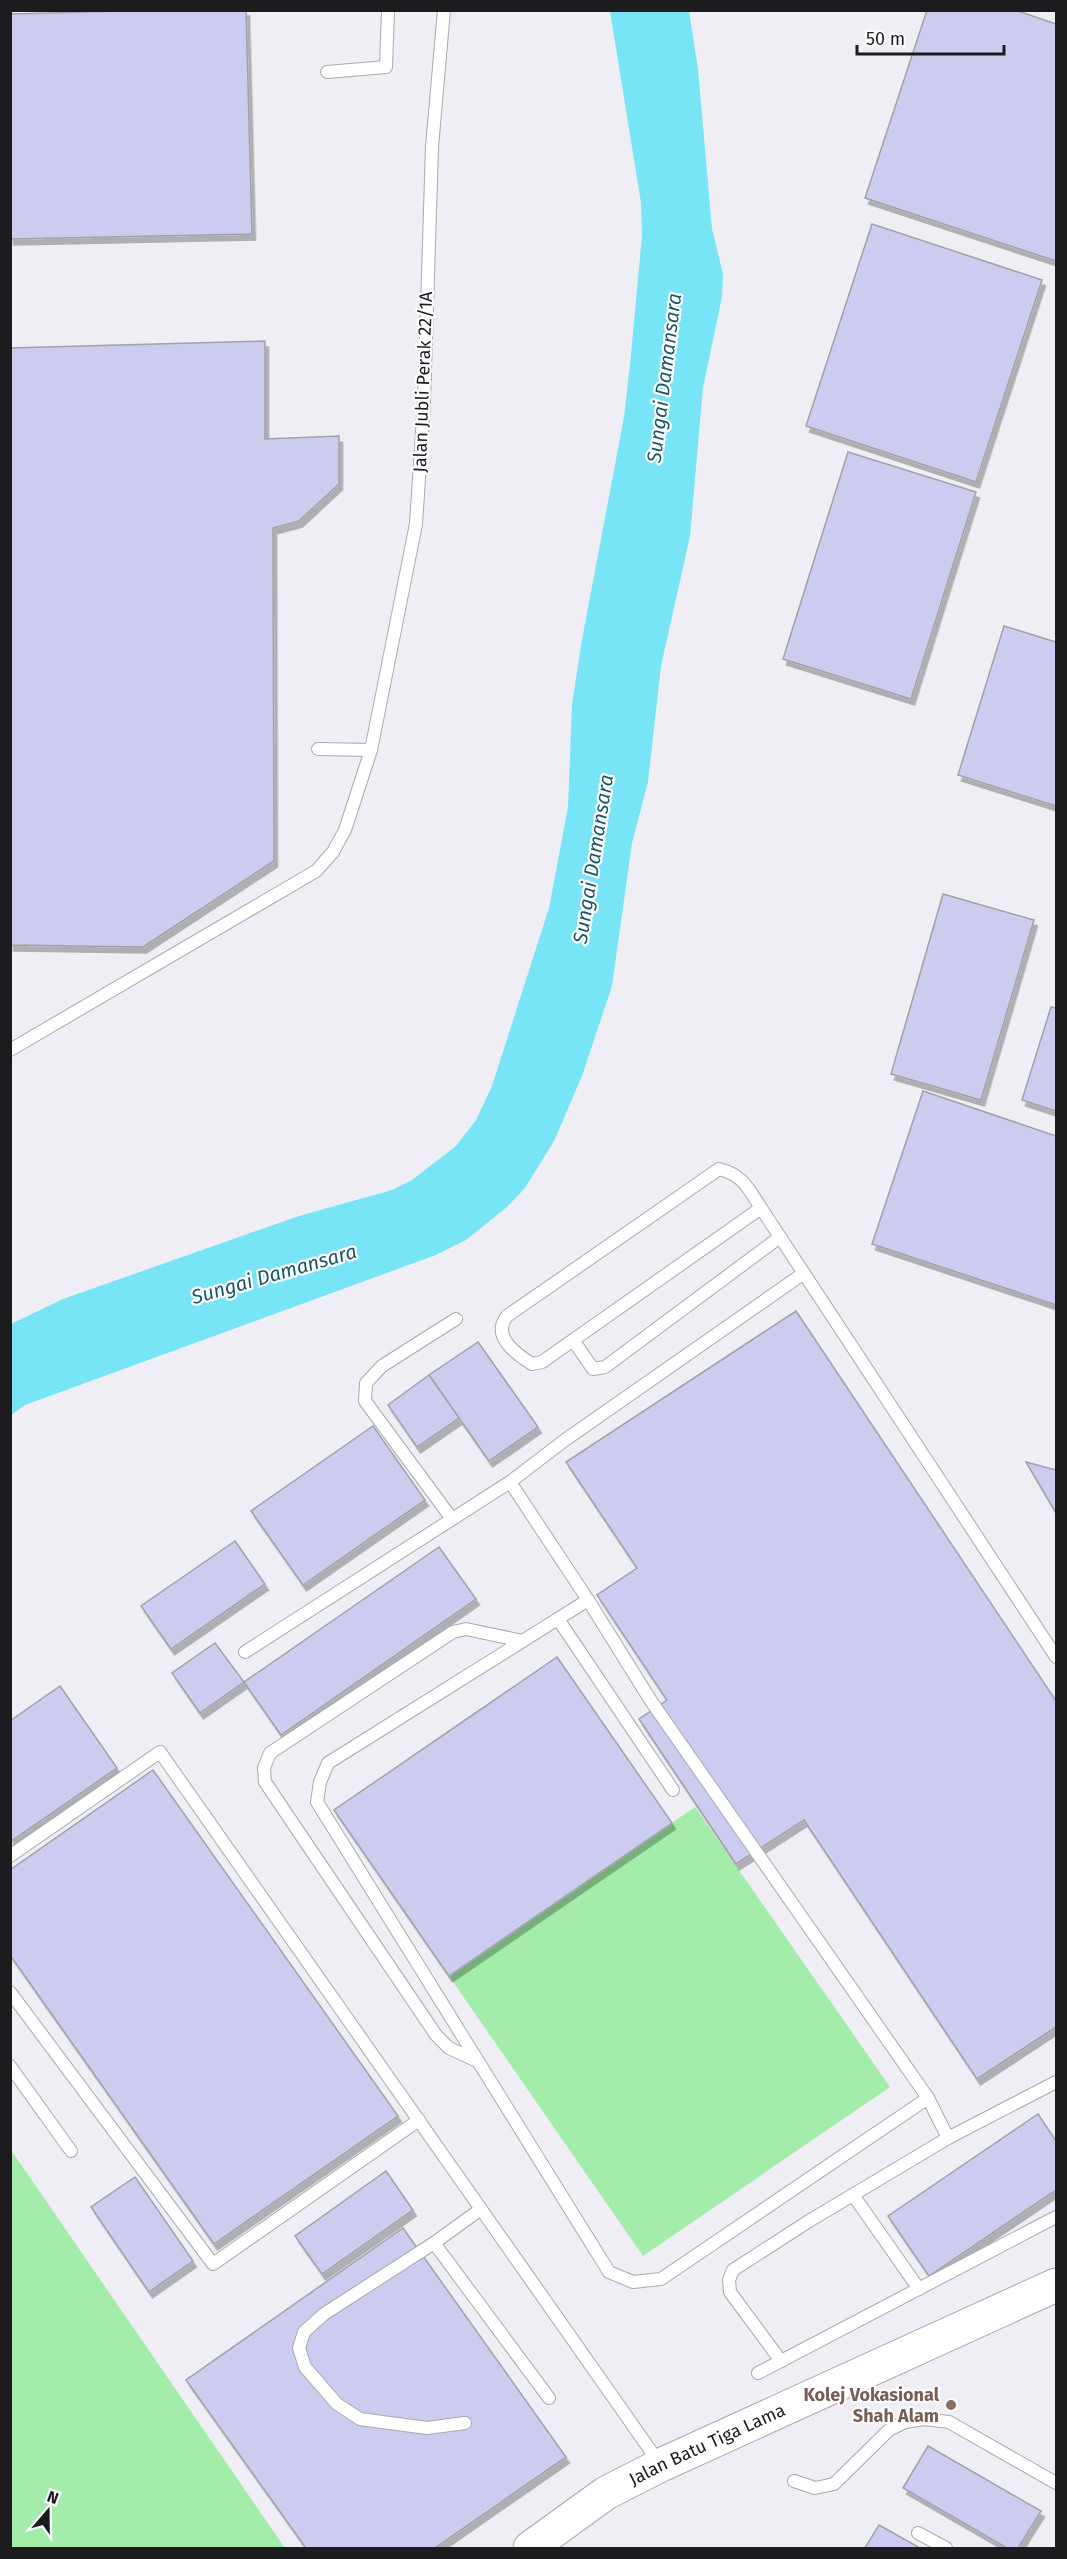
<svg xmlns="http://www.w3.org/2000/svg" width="1067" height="2559" viewBox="0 0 1067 2559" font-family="'Fira Sans',sans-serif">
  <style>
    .green { fill: #a3ecaa }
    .water { fill: #78e5f7 }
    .building { fill: #ccccf1; stroke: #a1a1a6; stroke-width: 1.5; filter: url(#shadow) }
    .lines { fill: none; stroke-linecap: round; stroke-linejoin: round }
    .service-casing { stroke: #a9a9af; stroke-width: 14 }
    .secondary-casing { stroke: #a9a9af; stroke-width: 35 }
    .service { stroke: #fff; stroke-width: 12 }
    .secondary { stroke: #fff; stroke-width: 33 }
    .education-dot { fill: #8d6e63; stroke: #fcfcfe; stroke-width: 2 }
    .labels { text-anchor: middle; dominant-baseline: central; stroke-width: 4.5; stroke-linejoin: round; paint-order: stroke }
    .street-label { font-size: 18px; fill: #1c1c1e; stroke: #fcfcfe }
    .education-label { font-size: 18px; font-weight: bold; fill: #785e54; stroke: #fcfcfe; text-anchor: end }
    .water-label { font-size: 20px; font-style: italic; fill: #195862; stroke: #fcfcfe }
  </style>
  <defs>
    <filter id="shadow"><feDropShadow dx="3.5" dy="6" stdDeviation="0" flood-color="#0004"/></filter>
  </defs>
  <rect width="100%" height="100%" fill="#eeeef4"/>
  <g class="green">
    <path d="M695,1807L890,2087L643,2256L449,1976Z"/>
    <path d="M10,2150H11L285,2548H11Z"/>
  </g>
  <path class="water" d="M610,11H689L698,69L712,229L723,274L722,297L703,388L690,536L661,666L648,782L632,843L612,986L582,1076L554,1141L525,1188L507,1207L466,1240L436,1255L25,1405L11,1415V1324L63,1299L299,1216L392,1190L412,1180L456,1146L476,1120L492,1086L549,908L568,807L572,705L581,645L624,417L630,365L642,236L641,203Z"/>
  <g class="building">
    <path d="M163,10H246L252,234L10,239V14Z"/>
    <path d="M927,10H1015L1056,24V261L865,198Z"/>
    <path d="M872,224L1042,280L976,482L806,426Z"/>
    <path d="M265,341V439L339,436V484L299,521L273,528L274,861L143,947L10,945V348Z"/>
    <path d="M848,452L976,492L911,699L783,659Z"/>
    <path d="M1004,626L1056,642V806L958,775Z"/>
    <path d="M943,894L1034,920L981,1100L891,1074Z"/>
    <path d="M1051,1007L1056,1008V1111L1022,1100Z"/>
    <path d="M923,1091L1056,1136V1305L872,1244Z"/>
    <path d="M796,1311L1056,1701V2027L977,2079L804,1820L736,1864L639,1719L667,1700L597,1595L637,1568L566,1462Z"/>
    <path d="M478,1342L538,1427L489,1461L429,1375Z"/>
    <path d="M429,1375L459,1418L417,1447L388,1405Z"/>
    <path d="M373,1426L425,1500L303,1585L251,1511Z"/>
    <path d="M1026,1462L1056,1470V1513Z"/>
    <path d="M235,1541L265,1584L171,1649L141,1606Z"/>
    <path d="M439,1547L476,1599L281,1735L244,1682Z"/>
    <path d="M215,1643L244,1682L200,1713L172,1673Z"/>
    <path d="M557,1657L672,1823L449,1976L334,1810Z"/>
    <path d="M60,1686L117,1768L10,1842V1721Z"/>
    <path d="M153,1770L398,2116L214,2244L10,1955V1870Z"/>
    <path d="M1038,2114L1056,2141V2190L929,2276L888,2216Z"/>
    <path d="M386,2171L413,2210L322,2274L295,2236Z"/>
    <path d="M135,2177L193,2261L149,2292L91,2207Z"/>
    <path d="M403,2228L566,2457L435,2548H306L186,2380Z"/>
    <path d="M928,2446L1041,2511L1018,2548H1007L903,2488Z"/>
    <path d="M879,2525L920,2548H865Z"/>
  </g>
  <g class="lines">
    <defs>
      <g id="service">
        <path d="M327,72L386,67L388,10"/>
        <path d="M318,749L371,750"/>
        <path d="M10,1050L316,871L333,852L345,830L371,750L416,524L424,402L432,147L444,10"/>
        <path d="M761,1208L542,1362L532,1364C516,1354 491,1336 507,1316L719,1169C743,1175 748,1188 761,1208L1056,1657"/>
        <path d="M804,1273L565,1440L510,1482L588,1600L651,1701L928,2098L948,2138"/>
        <path d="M573,1340L593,1369L605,1367L780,1237"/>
        <path d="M452,1519L365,1401L366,1383L382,1366L456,1319"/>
        <path d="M588,1600L328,1763L320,1782L317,1802L609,2272L633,2282L661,2279L928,2098"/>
        <path d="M558,1619L673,1790"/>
        <path d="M245,1652L510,1482"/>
        <path d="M10,1856L160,1752L660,2464"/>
        <path d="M10,1992L213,2264L419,2120"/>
        <path d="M477,2061L449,2048L436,2035L265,1782L264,1768L270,1753L453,1632L466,1629L523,1641"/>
        <path d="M10,2066L71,2151"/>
        <path d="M853,2195L919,2289"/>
        <path d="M481,2209L434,2243L549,2398"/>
        <path d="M434,2243L324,2314L304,2332L299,2348L305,2367L337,2404L360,2419L427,2428L465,2423"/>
        <path d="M781,2361L730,2292L729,2280L733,2270L809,2221L948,2138L1056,2082"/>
        <path d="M758,2373L1056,2217"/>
        <path d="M794,2481L815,2488L834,2484L889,2430L905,2422L924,2419L949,2422L1056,2483"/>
        <path d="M918,2533L946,2548"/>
      </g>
      <g id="secondary">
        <path id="s1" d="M530,2548L606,2493L661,2465L1056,2285"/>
      </g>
    </defs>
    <use href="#service" class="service-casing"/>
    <use href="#secondary" class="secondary-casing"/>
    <use href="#service" class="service"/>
    <use href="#secondary" class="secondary"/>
  </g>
  <circle class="education-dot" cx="951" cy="2405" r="6"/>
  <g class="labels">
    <g class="street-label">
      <text transform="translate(423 382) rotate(-88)">Jalan Jubli Perak 22/1A</text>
      <text stroke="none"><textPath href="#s1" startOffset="206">Jalan Batu Tiga Lama</textPath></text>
    </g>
    <g class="education-label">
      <text x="939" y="2395">Kolej Vokasional<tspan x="939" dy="21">Shah Alam</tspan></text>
    </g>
    <g class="water-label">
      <text transform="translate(664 378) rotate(-83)">Sungai Damansara</text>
      <text transform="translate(593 859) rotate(-81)">Sungai Damansara</text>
      <text transform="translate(274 1274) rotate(-16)">Sungai Damansara</text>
    </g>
  </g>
  <rect width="1067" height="2559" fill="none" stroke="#1c1c1e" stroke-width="24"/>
  <g transform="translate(48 2511) rotate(20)" stroke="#fcfcfe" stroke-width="4.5" paint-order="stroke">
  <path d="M0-4.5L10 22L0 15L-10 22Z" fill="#1c1c1e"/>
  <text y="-9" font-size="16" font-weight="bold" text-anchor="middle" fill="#1c1c1e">N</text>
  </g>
  <path d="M857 45v9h147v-9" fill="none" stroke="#1c1c1e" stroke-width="3"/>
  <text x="866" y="45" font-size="18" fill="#1c1c1e" stroke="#fcfcfe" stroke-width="4.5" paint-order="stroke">50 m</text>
</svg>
